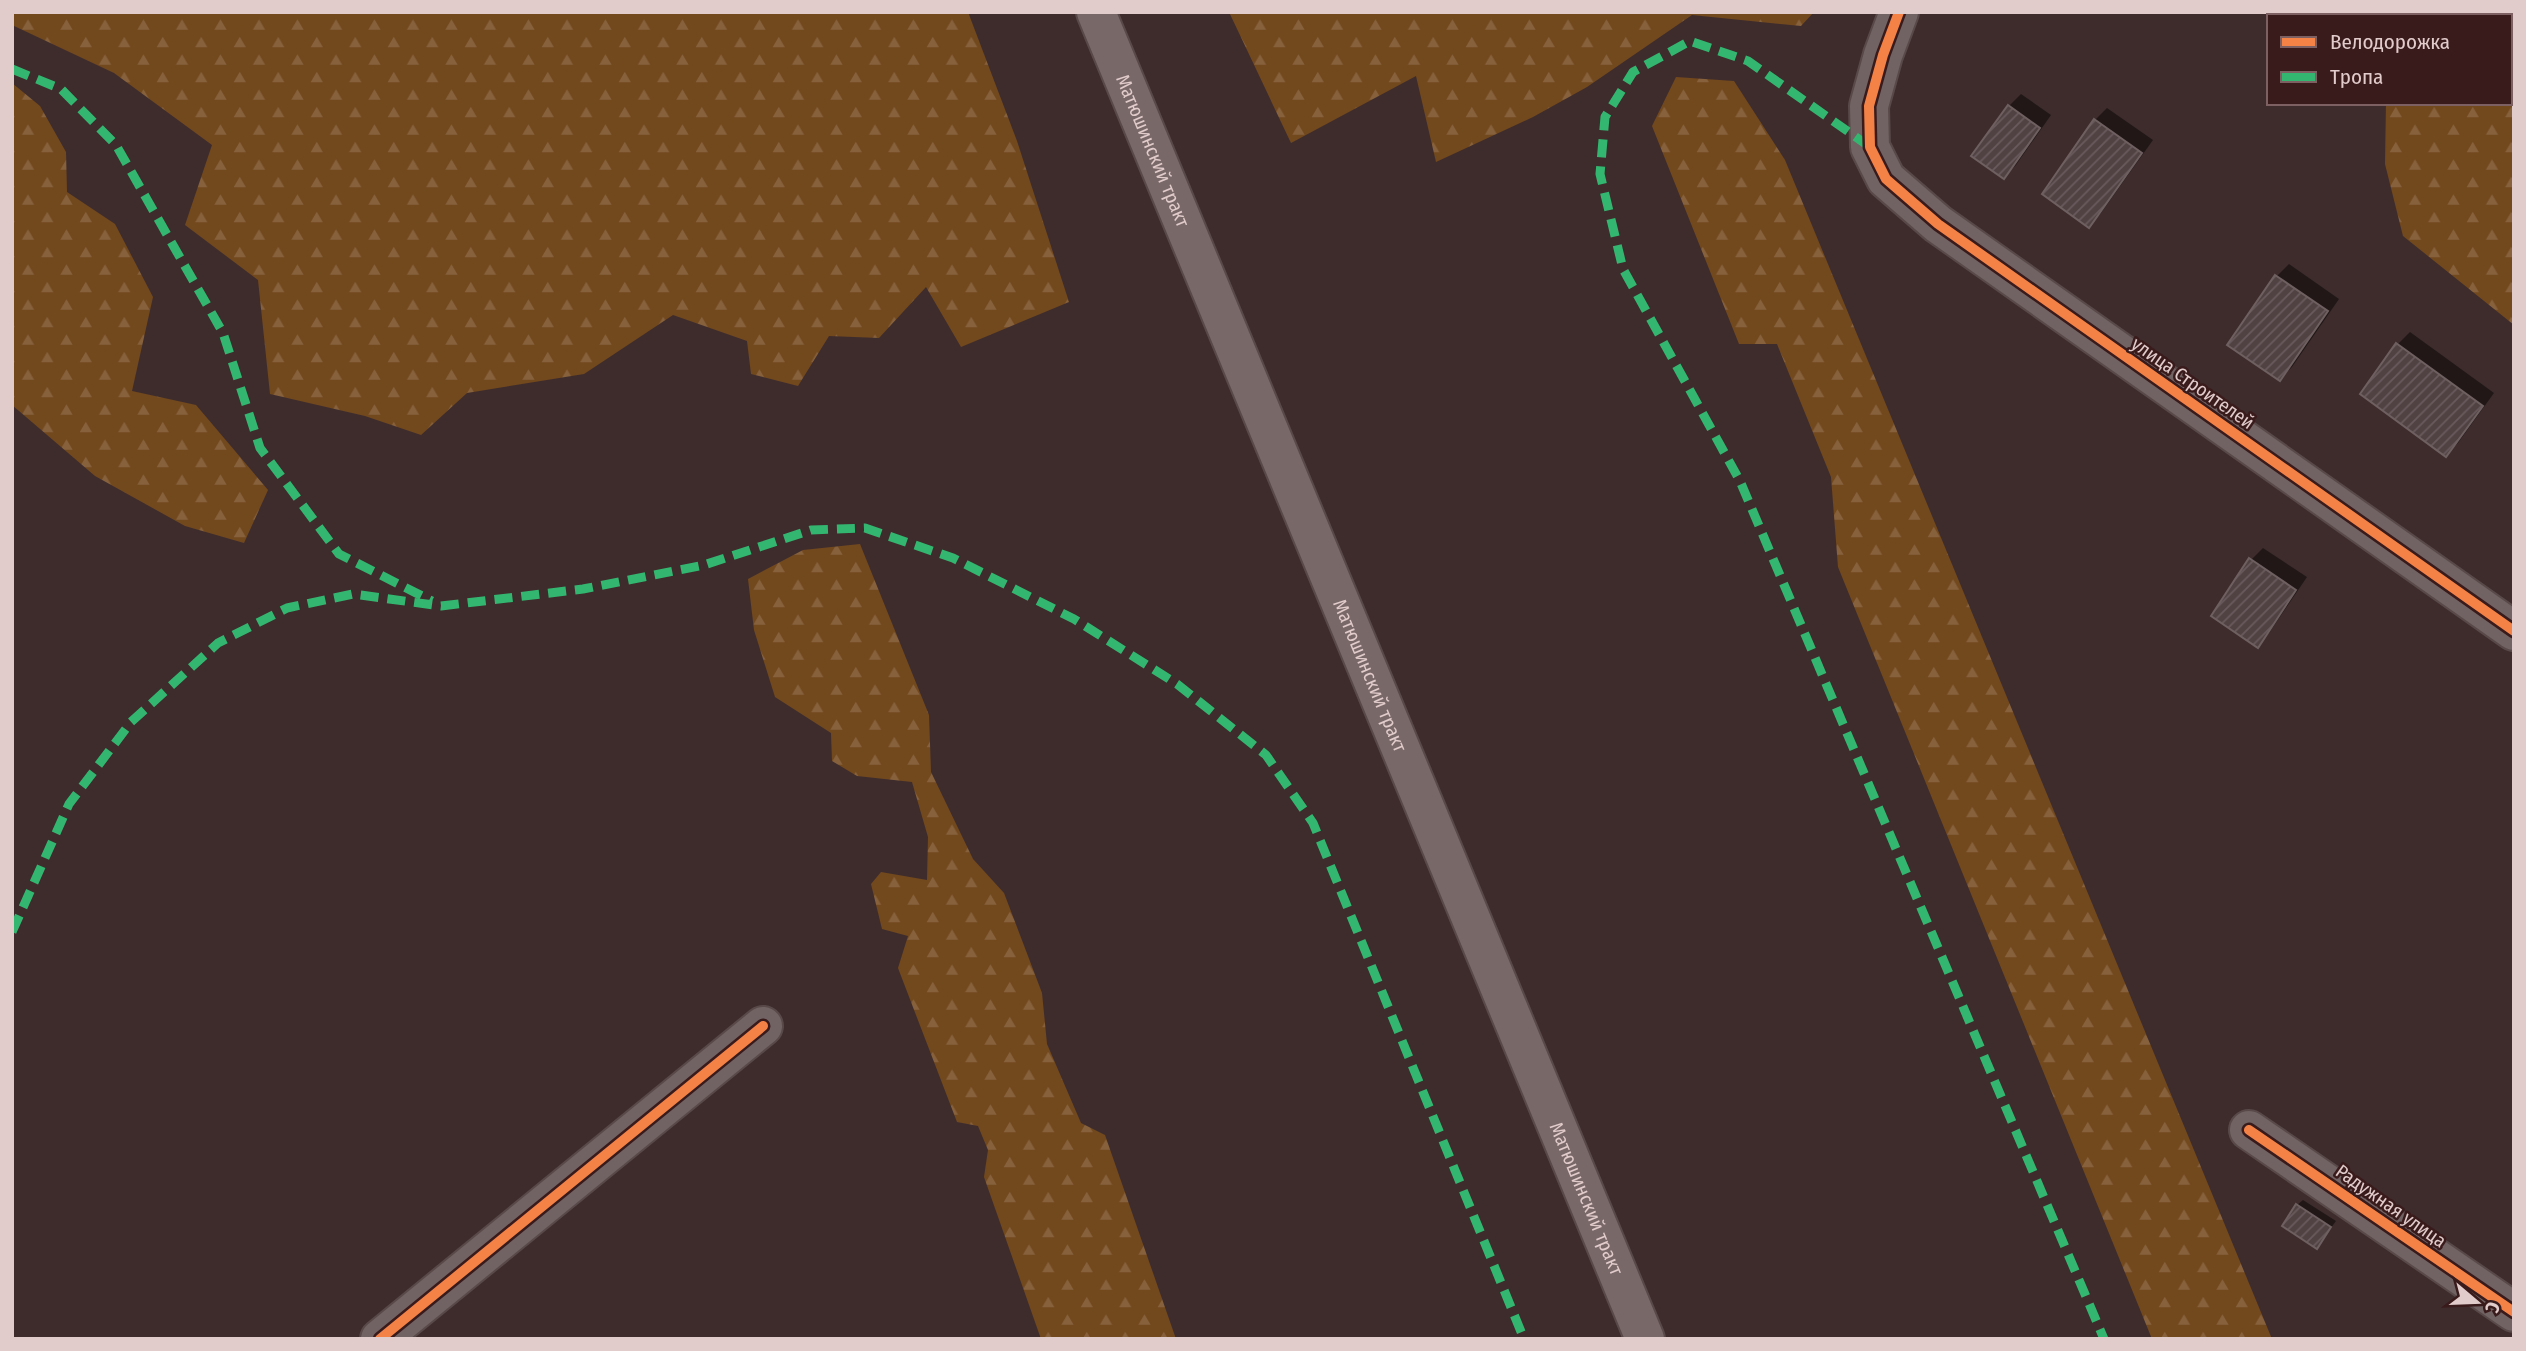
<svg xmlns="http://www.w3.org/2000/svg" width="2526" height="1351" viewBox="0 0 2526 1351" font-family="'Fira Sans Condensed',sans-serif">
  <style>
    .forest { fill: url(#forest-firs) }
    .shadow { fill: #0007 }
    .building { fill: url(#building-hatch); stroke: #6e5f61; stroke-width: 2 }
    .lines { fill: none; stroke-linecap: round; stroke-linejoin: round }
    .street-casing { stroke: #594949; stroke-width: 42 }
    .secondary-casing { stroke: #594949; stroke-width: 42 }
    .street { stroke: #716363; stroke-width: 38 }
    .secondary { stroke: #796868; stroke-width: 38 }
    .quiet { stroke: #33b770; stroke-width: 9; stroke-dasharray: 18 9; stroke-linecap: butt }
    .cycleway-casing { stroke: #3a1b1c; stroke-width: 15 }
    .cycleway { stroke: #f48246; stroke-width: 10 }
    .labels { text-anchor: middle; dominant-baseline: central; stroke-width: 5; stroke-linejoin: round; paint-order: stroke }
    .street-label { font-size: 19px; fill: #e1cbcb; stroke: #3a1b1c }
  </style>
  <defs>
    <pattern id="forest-firs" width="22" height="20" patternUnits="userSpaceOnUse" patternTransform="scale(1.75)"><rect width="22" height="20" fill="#72481d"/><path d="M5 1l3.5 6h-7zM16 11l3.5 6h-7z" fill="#86613c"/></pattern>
    <pattern id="building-hatch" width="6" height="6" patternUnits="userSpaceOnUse" patternTransform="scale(1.75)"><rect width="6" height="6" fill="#504143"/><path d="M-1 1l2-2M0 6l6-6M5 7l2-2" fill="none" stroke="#695b5d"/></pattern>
  </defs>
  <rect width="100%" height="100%" fill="#3e2c2c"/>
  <g class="forest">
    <path d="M12,12H968L1017,141L1069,302L961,347L926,287L879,338L829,336L798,386L751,374L747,341L673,315L584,374L467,393L421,435L365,416L270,394L258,280L185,225L212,145L114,73L12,25Z"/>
    <path d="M1229,12H1814L1801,26L1692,15L1587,87L1533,117L1436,162L1416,76L1291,143Z"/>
    <path d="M2457,12H2514V325L2403,236L2385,164L2386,103H2510V16H2454Z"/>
    <path d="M1676,77L1734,81L1785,160L2272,1339H2152L1838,567L1831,477L1777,344H1739L1652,126Z"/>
    <path d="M12,83L40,106L66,152L67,192L115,224L153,297L132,391L196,405L268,490L244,543L185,526L95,476L12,405Z"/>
    <path d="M860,544L929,715L931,772L973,859L1004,893L1042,993L1047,1044L1081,1123L1105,1135L1176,1339H1041L984,1177L988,1150L978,1126L957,1122L898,968L908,936L882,929L871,884L881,872L927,880L928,837L912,782L857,776L832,761L831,733L775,697L754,630L748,579L803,550Z"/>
  </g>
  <g class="shadow">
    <path d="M2021,94L2051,115L2016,165L2004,177L2009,106Z"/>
    <path d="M2107,108L2153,140L2101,213L2089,225L2095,120Z"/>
    <path d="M2289,264L2339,299L2292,367L2280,379L2277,276Z"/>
    <path d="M2410,332L2494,393L2458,443L2446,455L2362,393L2398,344Z"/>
    <path d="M2263,548L2307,577L2269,633L2257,645L2251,560Z"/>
    <path d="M2303,1200L2336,1221L2317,1247L2297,1205Z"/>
  </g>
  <g class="building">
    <path d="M2008,105L2040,128L2004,179L1971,156Z"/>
    <path d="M2094,119L2142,153L2089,228L2042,194Z"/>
    <path d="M2275,275L2328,311L2280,381L2227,345Z"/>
    <path d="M2396,343L2483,406L2446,457L2360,394Z"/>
    <path d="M2249,558L2296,590L2258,648L2211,616Z"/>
    <path d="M2296,1204L2331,1227L2317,1249L2282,1226Z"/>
  </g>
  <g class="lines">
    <defs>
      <g id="street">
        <path d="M1899,12L1883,55L1869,106L1870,147L1886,179L1938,224L2514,631"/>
        <path d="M2249,1130L2514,1312"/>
        <path d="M380,1339L763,1026"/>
      </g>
      <g id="secondary">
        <path id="s1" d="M1096,12L1645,1339"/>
      </g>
    </defs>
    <use href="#street" class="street-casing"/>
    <use href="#secondary" class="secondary-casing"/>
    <use href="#street" class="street"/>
    <use href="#secondary" class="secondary"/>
    <g class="quiet">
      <path d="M12,69L61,89L116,145L223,333L260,448L339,554L432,601"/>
      <path d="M1870,147L1748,61L1690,41L1633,72L1605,117L1600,174L1623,269L1740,481L2104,1339"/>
      <path d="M12,932L69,804L131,722L218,643L287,608L353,594L441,606L583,589L704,565L811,530L865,528L953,558L1074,619L1177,684L1266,755L1313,823L1524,1339"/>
    </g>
    <defs>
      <g id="cycleway">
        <path d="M1899,12L1883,55L1869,106L1870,147L1886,179L1938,224L2514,631"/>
        <path d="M2249,1130L2514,1312"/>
        <path d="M380,1339L763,1026"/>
      </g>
    </defs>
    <use href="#cycleway" class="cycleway-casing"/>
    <use href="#cycleway" class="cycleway"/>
  </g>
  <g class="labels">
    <g class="street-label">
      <text stroke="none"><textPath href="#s1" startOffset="150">Матюшинский тракт</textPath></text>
      <text transform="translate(2193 383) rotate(35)">улица Строителей</text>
      <text stroke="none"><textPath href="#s1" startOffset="718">Матюшинский тракт</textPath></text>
      <text stroke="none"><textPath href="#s1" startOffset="1284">Матюшинский тракт</textPath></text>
      <text transform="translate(2391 1206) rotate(35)">Радужная улица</text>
    </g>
  </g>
  <rect width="2526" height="1351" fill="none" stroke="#e1cbcb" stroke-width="28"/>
  <rect x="2267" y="14" width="245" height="91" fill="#3a1b1c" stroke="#7d6162" stroke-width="2"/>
  <rect x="2281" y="37" width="35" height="10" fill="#f48246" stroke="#7d6162" stroke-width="2"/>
  <text x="2330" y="49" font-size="21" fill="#e1cbcb">Велодорожка</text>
  <rect x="2281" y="72" width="35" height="10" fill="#33b770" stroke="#7d6162" stroke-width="2"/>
  <text x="2330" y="84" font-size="21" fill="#e1cbcb">Тропа</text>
  <g transform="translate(2477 1302) rotate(109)" stroke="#3a1b1c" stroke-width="5" paint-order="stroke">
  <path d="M0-5L12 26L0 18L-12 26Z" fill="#e1cbcb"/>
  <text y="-10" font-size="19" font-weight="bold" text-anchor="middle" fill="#e1cbcb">С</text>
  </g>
</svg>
